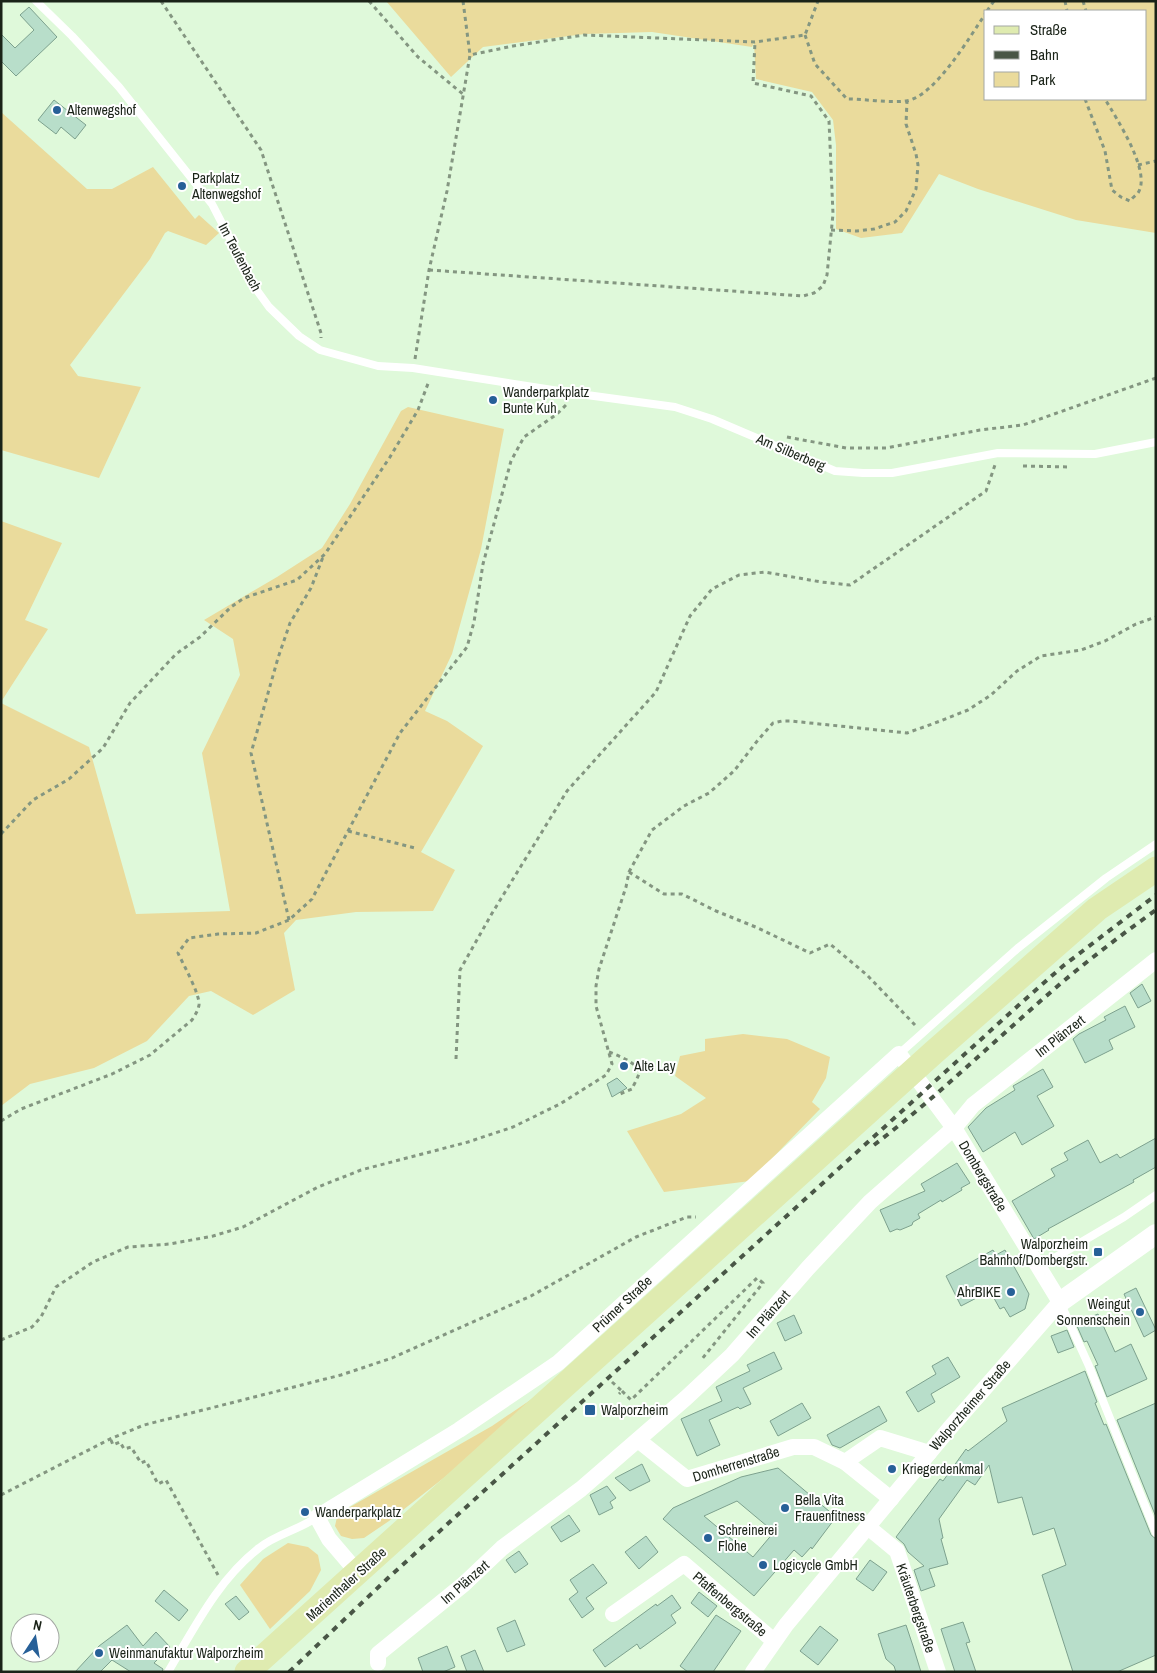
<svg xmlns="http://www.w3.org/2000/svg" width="1157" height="1673" viewBox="0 0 1157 1673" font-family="'Archivo Narrow',sans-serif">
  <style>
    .green { fill: #eadb9c; fill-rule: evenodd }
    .building { fill: #b8deca; stroke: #7da18e; fill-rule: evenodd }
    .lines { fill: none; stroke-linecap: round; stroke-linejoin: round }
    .path { stroke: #849681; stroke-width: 3; stroke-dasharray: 4 4; stroke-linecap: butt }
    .service { stroke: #fff; stroke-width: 8 }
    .minor { stroke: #fff; stroke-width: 16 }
    .tertiary { stroke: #fff; stroke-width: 20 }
    .primary { stroke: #dfebb0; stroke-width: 25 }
    .rail { stroke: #495646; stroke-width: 4; stroke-dasharray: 6 6; stroke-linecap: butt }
    .poi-dot { fill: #276098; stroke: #fff; stroke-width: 2 }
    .labels { text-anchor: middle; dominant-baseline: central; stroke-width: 4; stroke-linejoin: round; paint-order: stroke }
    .poi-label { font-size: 14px; fill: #1a2318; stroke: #fff; text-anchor: start }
    .street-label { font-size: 14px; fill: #1a2318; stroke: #fff }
  </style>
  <rect width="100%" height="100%" fill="#dff9da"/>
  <g class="green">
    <path d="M386,1H1156V233L1076,220L978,189L939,174L902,233L861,238L836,229V145L833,120L812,92L756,79L754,43L752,47L652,32L585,34L483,47L451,77ZM986,11H1146V99H986Z"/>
    <path d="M1,112L87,189H112L153,167L195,219L199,215L219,233L206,245L168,231L165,233L150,259L70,365L78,376L141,387L99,478L1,450Z"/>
    <path d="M408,407L504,429L481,549L452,654L425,711L447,721L483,746L421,852L455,870L433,911L356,912L296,920L284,933L295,990L253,1015L211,991L189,996L147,1041L94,1068L30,1084L1,1106V703L89,747L136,914L230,911L202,753L240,675L233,639L204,620L277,577L322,548L350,504L401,411Z"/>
    <path d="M1,521L62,543L25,620L48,629L1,702Z"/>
    <path d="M743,1034L787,1039L830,1057L826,1078L812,1102L820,1109L750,1181L664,1192L627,1131L681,1114L706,1098L675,1076L680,1056L705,1051V1039Z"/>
    <path d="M551,1386L450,1473L389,1521L364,1538L352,1539L341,1536L335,1526L337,1517L343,1511L492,1426Z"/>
    <path d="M288,1543L308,1547L318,1555L321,1570L310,1591L270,1629L240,1585L263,1559Z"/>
  </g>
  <g class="building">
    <path d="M29,7L57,37L16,76L1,61V34L15,48L34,30L20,15Z"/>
    <path d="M54,100L86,125L75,139L61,127L56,134L38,120Z"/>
    <path d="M1142,984L1151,1001L1138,1008L1130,993Z"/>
    <path d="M1125,1006L1135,1027L1109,1040L1113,1049L1085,1063L1073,1039L1079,1034L1106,1020L1104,1017Z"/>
    <path d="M1043,1069L1053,1087L1037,1096L1054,1126L1022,1145L1015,1132L983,1152L968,1127L986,1108L1015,1090L1013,1086Z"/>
    <path d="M617,1078L627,1088L612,1097L607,1084Z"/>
    <path d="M1156,1138V1167L1133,1180L1134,1182L1048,1229L1049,1230L1034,1239L1012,1201L1055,1176L1051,1169L1068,1160L1064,1153L1088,1140L1100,1163L1117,1154L1120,1158Z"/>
    <path d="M957,1163L970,1183L961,1188L962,1190L942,1202L941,1200L918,1214L920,1218L913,1222L912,1225L900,1230L897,1229L890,1232L880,1210L925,1191L921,1184Z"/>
    <path d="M993,1250L996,1255L1005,1250L1029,1294L1025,1309L1010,1317L1004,1307L1000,1309L990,1291L961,1306L946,1276Z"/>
    <path d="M1136,1288L1156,1330L1144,1337L1124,1294Z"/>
    <path d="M1098,1314L1115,1352L1131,1344L1147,1379L1107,1397L1095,1366L1098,1365L1087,1341L1084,1342L1077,1326L1079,1325L1078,1322Z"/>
    <path d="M794,1315L802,1333L785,1341L777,1323Z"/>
    <path d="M1067,1330L1074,1347L1058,1353L1051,1336Z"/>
    <path d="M774,1352L782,1369L743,1388L751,1404L740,1409L738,1407L709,1420L720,1445L697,1456L681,1419L722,1401L716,1387L750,1371L747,1365Z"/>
    <path d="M948,1357L960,1377L931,1394L935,1402L918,1412L906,1392L936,1374L932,1366Z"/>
    <path d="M1085,1371L1097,1402L1095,1403L1104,1425L1106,1424L1151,1535L1156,1539V1655L1117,1672H1073L1042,1575L1066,1565L1054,1528L1033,1535L1022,1497L998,1503L989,1465L975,1485L967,1480L939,1519L943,1538L941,1539L948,1564L929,1569L935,1586L921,1591L914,1570L924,1566L908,1552L904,1544L896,1537L940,1479L943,1481L966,1449L968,1451L1007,1421L1002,1408Z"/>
    <path d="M802,1403L811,1418L778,1436L770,1421Z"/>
    <path d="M1156,1403V1517L1117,1420Z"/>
    <path d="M879,1406L887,1421L840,1448L832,1445L827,1435Z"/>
    <path d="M642,1464L650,1481L630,1491L615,1478Z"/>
    <path d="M778,1468L836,1517L812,1549L811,1547L802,1557L794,1550L754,1596L663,1519L673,1508L741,1477ZM737,1501L774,1532L753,1557L704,1516Z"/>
    <path d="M607,1486L616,1498L610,1502L613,1508L599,1515L590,1495Z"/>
    <path d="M569,1515L580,1531L561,1542L551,1527Z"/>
    <path d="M646,1536L658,1552L639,1569L625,1552Z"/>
    <path d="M519,1551L528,1564L515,1573L506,1560Z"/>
    <path d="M870,1560L887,1572L873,1591L856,1579Z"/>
    <path d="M593,1564L607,1583L586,1598L594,1609L582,1618L569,1599L578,1592L570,1580Z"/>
    <path d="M164,1590L188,1610L179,1621L155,1601Z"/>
    <path d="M699,1592L717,1606L708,1617L691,1603Z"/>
    <path d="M672,1595L681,1608L671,1615L676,1623L640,1649L637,1644L605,1667L593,1650L656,1604L657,1606Z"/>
    <path d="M236,1596L249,1612L239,1620L225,1604Z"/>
    <path d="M716,1615L741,1631L713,1672H688L680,1666Z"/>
    <path d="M515,1620L525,1645L507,1652L497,1628Z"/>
    <path d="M963,1622L970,1642L966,1643L976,1672H955L941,1629Z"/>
    <path d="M127,1625L143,1646L156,1632L170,1647L154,1663L163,1669L162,1672H131L112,1660L100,1672H75L99,1646Z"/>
    <path d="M906,1625L913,1646L921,1672H896L894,1666L886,1659L882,1647L878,1634Z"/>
    <path d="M820,1626L838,1640L818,1665L800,1651Z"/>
    <path d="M447,1646L455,1667L443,1672H423L418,1658Z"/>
    <path d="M475,1650L484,1672H467L461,1656Z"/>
  </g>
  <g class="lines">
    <g class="path">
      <path d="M161,1L261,150L321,333V338"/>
      <path d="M369,1L418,57L464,95"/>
      <path d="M463,1L470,55"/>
      <path d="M1065,1L1067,11"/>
      <path d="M1083,1L1086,11"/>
      <path d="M987,11L994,1"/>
      <path d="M805,35L815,64L847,99C866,99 887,103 906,101C935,97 970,36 986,13"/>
      <path d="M1085,99L1105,151L1112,190L1121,197L1130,201C1132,198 1136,195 1138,193C1152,172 1116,118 1105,99"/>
      <path d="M1138,165L1156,161"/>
      <path d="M831,230L857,231L874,229L895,222L906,211L916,189L918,165L916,154L906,124L907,101"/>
      <path d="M429,270L803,296L814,293L823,286L827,275L833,214L829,121L811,96L753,83L755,42"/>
      <path d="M415,359L429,270L447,191L470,55L513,46L584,35L755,42L805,35L818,1"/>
      <path d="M787,437L846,448H886L980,430L1023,425L1156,378"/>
      <path d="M1023,466L1069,467"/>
      <path d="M348,831L415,848"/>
      <path d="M1,834L33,800L69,779L103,748L130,703L176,654L200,637L231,607L244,598L297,580L325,554L390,457L418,410L429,381"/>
      <path d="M629,872L664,894H682L716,911L758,928L810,953L830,944L867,975L915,1025"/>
      <path d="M289,920L251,753L278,658L290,623L311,588L323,557"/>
      <path d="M609,1052C617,1055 640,1064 639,1073C638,1078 634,1084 632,1089L620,1094"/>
      <path d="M456,1059L460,970L491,915L567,791L656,692L690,616L712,589L739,575L765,572L821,582L850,585L986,491L995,465"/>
      <path d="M1,1121L21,1109L112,1074L150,1055L192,1020C195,1015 198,1011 199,1005C200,994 183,964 178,953L189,938L218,934L256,933L289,920L312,899L400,733L467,647L474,622L483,564L511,461L524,437L557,414L568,403"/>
      <path d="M1,1340L32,1327L41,1317L56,1287L93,1262L128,1247L170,1244L213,1236L243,1227L318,1187L361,1170L468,1142L513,1127L560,1104L606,1075L612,1064L596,1006V986L599,969L626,887L629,872L652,830L684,806L709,793L734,771L758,740L773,723L782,721H791L907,733L935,723L968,710L991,695L1017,671L1041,656L1081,650L1105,641L1136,624L1156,617"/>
      <path d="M612,1382L622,1391L619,1394"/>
      <path d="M622,1391L631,1400L757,1278L763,1283L702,1359"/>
      <path d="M111,1440L113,1445L120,1442L124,1449L131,1447L141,1463L146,1461L158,1484L166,1480L218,1575"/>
      <path d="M1,1495L110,1439L144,1425L341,1375L392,1358L531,1296L636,1237L687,1217H696"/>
    </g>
    <g class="service">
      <path d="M36,1L72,36L119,87L212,204L256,289L269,307L299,336L320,350L378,366L413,368L572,393L675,407L712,419L835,471L863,473H892L998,453L1095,454L1156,442"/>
      <path d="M899,1054L1018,948L1106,878L1156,844"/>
      <path d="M1039,1267L1124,1217L1156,1195"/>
      <path d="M1060,1302L1089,1366L1156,1533"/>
      <path d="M168,1672C195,1627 218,1580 259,1548C276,1534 299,1530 317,1517"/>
    </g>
    <g class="minor">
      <path d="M638,1440L687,1479L793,1447H814L845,1462L891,1499"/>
      <path d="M845,1462L880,1438L929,1453"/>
      <path d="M868,1527L897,1551L938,1672"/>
      <path d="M358,1573L329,1539L317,1517L459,1430L558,1363L899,1054L954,1128L1060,1302L949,1429L786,1625L753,1672"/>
      <path d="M613,1614L684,1564L774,1641"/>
      <path d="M378,1663V1654L464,1584L502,1548L581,1489L686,1398L732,1355L808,1268L870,1202L954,1128L973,1105L1156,960"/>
    </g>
    <path class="tertiary" d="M1060,1302L1156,1234"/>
    <path class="primary" d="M247,1672L933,1053L1097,909L1156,869"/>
    <g class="rail">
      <path d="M874,1145C941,1094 1001,1034 1066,979C1095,955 1125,932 1156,910"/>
      <path d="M289,1672L387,1579L1021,1003L1063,966L1156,895"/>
    </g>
  </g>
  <g class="poi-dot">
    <circle cx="57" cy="110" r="5"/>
    <circle cx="182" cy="186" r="5"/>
    <circle cx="493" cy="400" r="5"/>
    <circle cx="624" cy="1066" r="5"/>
    <rect x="1093" y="1247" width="10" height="10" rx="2.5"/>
    <circle cx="1011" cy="1292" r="5"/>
    <circle cx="1140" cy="1312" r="5"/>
    <rect x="584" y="1404" width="12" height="12" rx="2.5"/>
    <circle cx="892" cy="1469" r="5"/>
    <circle cx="785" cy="1508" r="5"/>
    <circle cx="305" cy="1512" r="5"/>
    <circle cx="708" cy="1538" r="5"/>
    <circle cx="763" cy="1565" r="5"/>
    <circle cx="99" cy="1653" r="5"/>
  </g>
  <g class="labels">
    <g class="poi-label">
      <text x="67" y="110">Altenwegshof</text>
      <text x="192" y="178">Parkplatz<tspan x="192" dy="16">Altenwegshof</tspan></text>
      <text x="503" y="392">Wanderparkplatz<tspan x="503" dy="16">Bunte Kuh</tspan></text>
      <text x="634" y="1066">Alte Lay</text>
      <text x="1088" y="1244" text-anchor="end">Walporzheim<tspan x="1088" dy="16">Bahnhof/Dombergstr.</tspan></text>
      <text x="1001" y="1292" text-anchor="end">AhrBIKE</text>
      <text x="1130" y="1304" text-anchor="end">Weingut<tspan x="1130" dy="16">Sonnenschein</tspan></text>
      <text x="601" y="1410">Walporzheim</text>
      <text x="902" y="1469">Kriegerdenkmal</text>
      <text x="795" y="1500">Bella Vita<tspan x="795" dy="16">Frauenfitness</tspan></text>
      <text x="315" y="1512">Wanderparkplatz</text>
      <text x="718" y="1530">Schreinerei<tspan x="718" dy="16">Flohe</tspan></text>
      <text x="773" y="1565">Logicycle GmbH</text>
      <text x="109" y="1653">Weinmanufaktur Walporzheim</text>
    </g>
    <g class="street-label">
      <text transform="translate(240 257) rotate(62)">Im Teufenbach</text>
      <text transform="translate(791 452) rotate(23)">Am Silberberg</text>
      <text transform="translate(1060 1036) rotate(-38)">Im Plänzert</text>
      <text transform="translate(983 1176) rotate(59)">Dombergstraße</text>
      <text transform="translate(622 1304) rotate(-43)">Prümer Straße</text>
      <text transform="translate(768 1314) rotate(-49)">Im Plänzert</text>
      <text transform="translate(970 1405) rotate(-49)">Walporzheimer Straße</text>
      <text transform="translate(736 1464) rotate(-17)">Domherrenstraße</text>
      <text transform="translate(465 1582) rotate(-41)">Im Plänzert</text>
      <text transform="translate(346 1584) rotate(-42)">Marienthaler Straße</text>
      <text transform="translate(730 1604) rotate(40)">Pfaffenbergstraße</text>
      <text transform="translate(916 1608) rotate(71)">Kräuterbergstraße</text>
    </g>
  </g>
  <rect width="1157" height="1673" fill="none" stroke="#1a2318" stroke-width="5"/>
  <rect x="984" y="10" width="162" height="90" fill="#ffffff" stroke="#a3a7a3"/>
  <rect x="994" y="26" width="25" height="8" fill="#dfebb0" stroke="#a3a7a3"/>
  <text x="1030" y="35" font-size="15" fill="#1a2318">Straße</text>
  <rect x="994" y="51" width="25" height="8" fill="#495646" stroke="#a3a7a3"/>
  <text x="1030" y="60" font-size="15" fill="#1a2318">Bahn</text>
  <rect x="994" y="72" width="25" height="15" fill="#eadb9c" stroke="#a3a7a3"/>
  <text x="1030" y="85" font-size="15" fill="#1a2318">Park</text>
  <g transform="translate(35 1638) rotate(12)"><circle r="24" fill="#ffffff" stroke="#a3a7a3"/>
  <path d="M0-4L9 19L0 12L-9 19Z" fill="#276098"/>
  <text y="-8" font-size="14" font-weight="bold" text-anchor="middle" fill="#1a2318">N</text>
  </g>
</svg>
